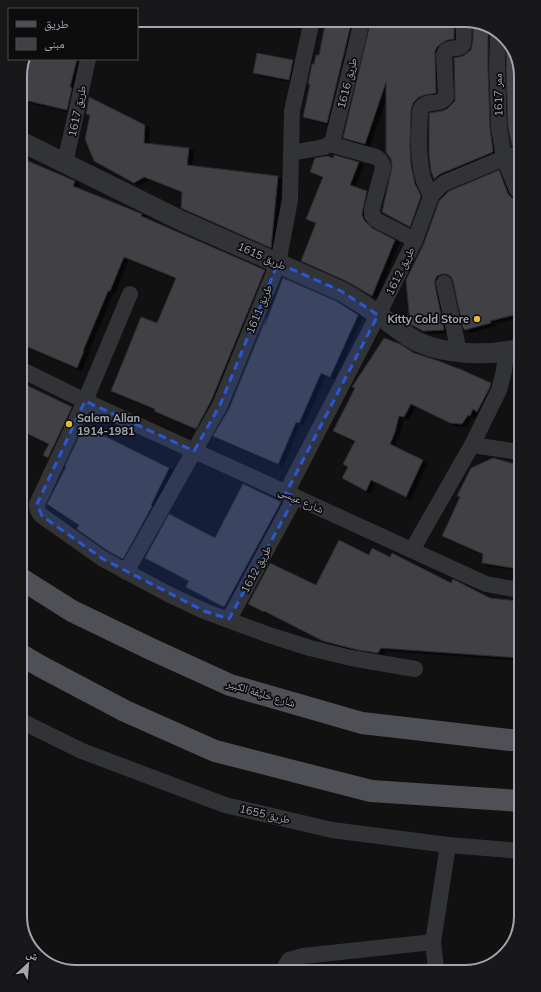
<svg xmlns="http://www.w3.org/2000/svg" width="541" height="992" viewBox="0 0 541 992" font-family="Mulish,'Noto Naskh Arabic',sans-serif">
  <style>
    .building { fill: #404145; stroke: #2b2b2e; filter: url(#shadow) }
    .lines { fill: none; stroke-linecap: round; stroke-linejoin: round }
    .minor { stroke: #323337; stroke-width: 16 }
    .tertiary { stroke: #323337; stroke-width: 20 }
    .primary { stroke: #4f4f56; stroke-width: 22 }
    .marked { fill: #2a57d4; fill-opacity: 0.2; stroke: #2a57d4; stroke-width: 3; stroke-dasharray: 8 5; stroke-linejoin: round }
    .poi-dot { fill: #e3ba38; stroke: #0c0c0d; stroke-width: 1.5 }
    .labels { text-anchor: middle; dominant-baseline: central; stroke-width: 3.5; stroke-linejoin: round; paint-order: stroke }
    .street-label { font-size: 11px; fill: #a3a6b2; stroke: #0c0c0d }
    .poi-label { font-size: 11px; font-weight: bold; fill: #a3a6b2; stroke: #0c0c0d; text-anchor: end }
    .rim { fill: none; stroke: #a3a6b2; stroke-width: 2 }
  </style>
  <defs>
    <filter id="shadow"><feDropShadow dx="4.5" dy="2.5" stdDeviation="0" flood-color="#0009"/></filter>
  </defs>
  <rect width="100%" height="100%" fill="#111112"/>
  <g class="building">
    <path d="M326,20H352L327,123L303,117L310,84H308L312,64H314L316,55H319Z"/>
    <path d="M371,20H454V39L447,40L442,43L437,47L435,51V55L436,93L425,95L419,97L413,103L411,110L410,146L411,165L415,184L421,196L410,227L382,212L392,167L391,159L386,152V82L365,144L343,138Z"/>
    <path d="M473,21L489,28L488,31V69L490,128L493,152L440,174L434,179L431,171L429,155V113L442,111L447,109L455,101V97L454,58L463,56L471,50L473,40Z"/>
    <path d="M507,42L515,52L517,64V145L512,146L508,127L506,69Z"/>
    <path d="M257,53L293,60L289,80L253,73Z"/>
    <path d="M26,59H77L70,87L72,88L67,110L20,99V72Z"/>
    <path d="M89,97L145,125L144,143L189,148L187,165L278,176L271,248L181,208L182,192L144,177L134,183L94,161L85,139L90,115L86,114Z"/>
    <path d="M334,155L359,162L350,185L367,191L363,209L362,215L364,220L372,228L395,240L372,296L346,281L301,261L316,223L306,219L323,177L310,172L315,158L327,156L333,158Z"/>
    <path d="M21,158L75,181L73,186L142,214L141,216L265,270L211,401L196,429L154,411L155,409L111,391L141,317L157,323L176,278L124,257L110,291H108L83,351H84L77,368L21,344Z"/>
    <path d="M499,170L508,194L512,198L517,199L518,314L490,321L491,323L465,330L463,328L453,281L451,277L447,274H442L437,276L435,280V285L444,330L423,331L410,324L406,280L424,243L439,201L449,191Z"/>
    <path d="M283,278L336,301L358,315L330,377L321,373L299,423L296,422L278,464L213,436L229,409L266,318L265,325Z"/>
    <path d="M384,338L400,344L414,353L439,361L459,369H460L491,383L490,387L477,412L473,409L470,416L468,415L462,424L450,423L411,404L404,417L399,416L395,432L390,444L423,460L406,497L371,480L366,491L342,478L348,467L343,464L355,441L333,431L355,388L352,387Z"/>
    <path d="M22,383L72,407L48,458L43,455L49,444L22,431Z"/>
    <path d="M84,426L169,468L151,505L152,506L123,559L108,551L77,529L79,525L47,504L66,467L65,466Z"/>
    <path d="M493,458L519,465V569L482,563L483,554L442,536L460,497L457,496L471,468Z"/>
    <path d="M243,484L281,502L224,607L186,587L189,581L145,558L169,514L215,538Z"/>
    <path d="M339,540L369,555L372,548L390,557L392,553L451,583L453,579L490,598L519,601L520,658L381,648L378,653L358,650L323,641L264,611V612L248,604L270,563L316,585Z"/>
  </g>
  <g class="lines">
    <g class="minor">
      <path d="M498,31L497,69L499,128L504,158L517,190"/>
      <path d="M330,144L376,157C381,160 383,163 383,168L372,209V215L376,220L415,240"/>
      <path d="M291,153L324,147L330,144L333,139L352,62L362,20"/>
      <path d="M65,163L88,59"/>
      <path d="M431,196C429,191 426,186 424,181C417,159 419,134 420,111C423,98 440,107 446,97L444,55C447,44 459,52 463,44C465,39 463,26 463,20"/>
      <path d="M444,283L459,352"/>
      <path d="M130,294L85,401L37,504C37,510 38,512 42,516L103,559L168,594L204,611L269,635L310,648L351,658L415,669"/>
      <path d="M22,370L85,401L486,584L519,590"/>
      <path d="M472,445L519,452"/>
      <path d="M286,493L378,315L415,240L431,196L437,189L444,183L504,158L517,154"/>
      <path d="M412,550L472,445L499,390L504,371L506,352"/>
      <path d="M126,572L220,405L278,263L290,200L292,111L312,20"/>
      <path d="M229,619L295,497"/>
      <path d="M23,722L82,751L225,805L332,830L448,845L521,851"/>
      <path d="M436,968L433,942L448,845"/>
      <path d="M283,970L289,960L303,956L433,942"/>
    </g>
    <path class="tertiary" d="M20,141L182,221L341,291C357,300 372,310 387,321C397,328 407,337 418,342C447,355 487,356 518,349"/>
    <g class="primary">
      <path d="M23,580L72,611L153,650L230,685L362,723L510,740H520"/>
      <path d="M23,656L40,666L125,711L215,751L371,791L520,801"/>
    </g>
  </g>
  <path class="marked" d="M278,263L341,291L378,315L286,493L295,497L229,619L204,611L103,559L42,516L37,504L85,401L194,451L220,405Z"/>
  <g class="poi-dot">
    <circle cx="477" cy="319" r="4"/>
    <circle cx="69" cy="424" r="4"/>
  </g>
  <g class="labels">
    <g class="street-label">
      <text transform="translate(347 83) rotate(-76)">طريق 1616</text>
      <text transform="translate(498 95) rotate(-91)">ممر 1617</text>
      <text transform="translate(77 111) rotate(-78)">طريق 1617</text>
      <text transform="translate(262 256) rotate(24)">طريق 1615</text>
      <text transform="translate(400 271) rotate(-64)">طريق 1612</text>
      <text transform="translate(259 309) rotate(-68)">طريق 1611</text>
      <text transform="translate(301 500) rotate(24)">شارع عيسى</text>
      <text transform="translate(256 569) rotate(-62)">طريق 1612</text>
      <text transform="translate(261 693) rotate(17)">شارع خليفة الكبير</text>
      <text transform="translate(265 814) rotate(13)">طريق 1655</text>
    </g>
    <g class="poi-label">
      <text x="469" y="319">Kitty Cold Store</text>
      <text x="77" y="418" text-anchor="start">Salem Allan<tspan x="77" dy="13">1914-1981</tspan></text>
    </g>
  </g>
  <path d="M0 0H541V992H0ZM76 27H465A49 49 0 0 1 514 76V916A49 49 0 0 1 465 965H76A49 49 0 0 1 27 916V76A49 49 0 0 1 76 27Z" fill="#18181a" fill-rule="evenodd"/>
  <path class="rim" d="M76 27H465A49 49 0 0 1 514 76V916A49 49 0 0 1 465 965H76A49 49 0 0 1 27 916V76A49 49 0 0 1 76 27Z"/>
  <rect x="8" y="8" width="130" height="52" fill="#0c0c0d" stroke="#484a4f"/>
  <rect x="16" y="21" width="20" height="6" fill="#4f4f56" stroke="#484a4f"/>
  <text x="44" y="28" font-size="12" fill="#a3a6b2">طريق</text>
  <rect x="16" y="38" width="20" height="12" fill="#404145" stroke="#484a4f"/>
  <text x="44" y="48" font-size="12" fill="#a3a6b2">مبنى</text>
  <g transform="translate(28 964) rotate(26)" stroke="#0c0c0d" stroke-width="3" paint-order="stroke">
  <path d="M0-3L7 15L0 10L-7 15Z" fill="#a3a6b2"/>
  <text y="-6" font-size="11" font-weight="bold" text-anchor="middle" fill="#a3a6b2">ش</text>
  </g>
</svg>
